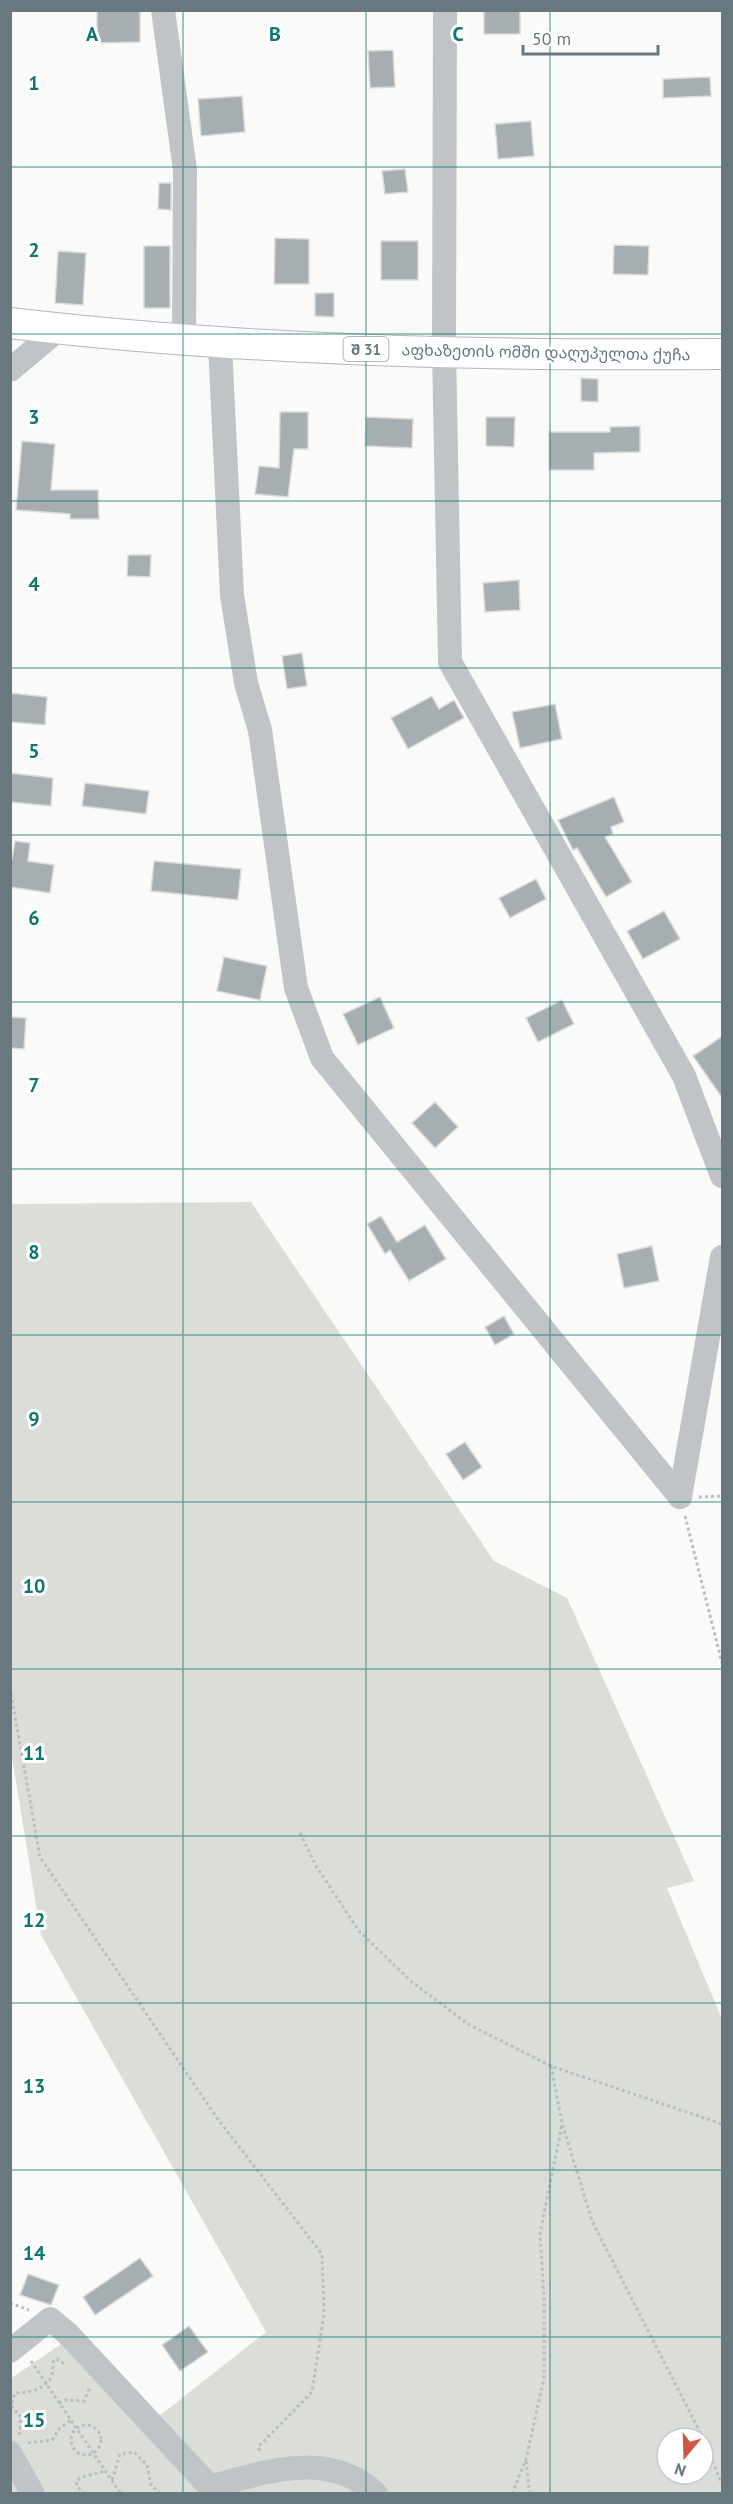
<svg xmlns="http://www.w3.org/2000/svg" width="733" height="2504" viewBox="0 0 733 2504" font-family="'PT Sans','Noto Sans Georgian',sans-serif">
  <style>
    .green { fill: #dbded8; fill-rule: evenodd }
    .building { fill: #a6aeb2; stroke: #dcdcda; stroke-width: 1.5 }
    .lines { fill: none; stroke-linecap: round; stroke-linejoin: round }
    .major-casing { stroke: #b2b7ba; stroke-width: 32 }
    .path { stroke: #babec0; stroke-width: 3; stroke-dasharray: 3 3; stroke-linecap: butt }
    .minor { stroke: #c0c4c7; stroke-width: 24 }
    .major { stroke: #fff; stroke-width: 30 }
    .grid { fill: none; stroke: #0f766e; stroke-width: 1.5; stroke-opacity: 0.55 }
    .labels { text-anchor: middle; dominant-baseline: central; stroke-width: 6; stroke-linejoin: round; paint-order: stroke }
    .shield { fill: #fff; stroke: #95a0a5; stroke-width: 1.5 }
    .shield-label { font-size: 15px; font-weight: bold; fill: #68787f }
    .street-label { font-size: 16px; fill: #68787f; stroke: #fff }
    .grid-label { font-size: 20px; text-anchor: middle; font-weight: bold; fill: #0f766e; stroke: #fff; stroke-width: 6; stroke-linejoin: round; paint-order: stroke }
  </style>
  <rect width="100%" height="100%" fill="#fafaf8"/>
  <path class="green" d="M251,1202L494,1561L567,1598L694,1881L667,1888L722,2019V2493H11L10,2379L64,2342L158,2417L266,2332L41,1935L10,1745L11,1204ZM667,2438H703V2474H667Z"/>
  <g class="building">
    <path d="M97,10H140V42L97,43Z"/>
    <rect x="484" y="10" width="36" height="24"/>
    <path d="M393,50L395,87L370,88L368,51Z"/>
    <path d="M710,77L711,96L663,98V79Z"/>
    <path d="M242,96L245,132L201,136L198,99Z"/>
    <path d="M531,121L534,156L498,159L495,124Z"/>
    <path d="M405,169L408,192L385,194L382,171Z"/>
    <path d="M159,183H171V210L158,209Z"/>
    <path d="M275,238L309,239V284H274Z"/>
    <rect x="381" y="241" width="37" height="39"/>
    <path d="M614,245L649,246L648,275L613,274Z"/>
    <rect x="144" y="246" width="26" height="62"/>
    <path d="M58,251L86,253L83,305L55,303Z"/>
    <path d="M315,293H334V317L315,316Z"/>
    <path d="M581,378L598,379V402L581,401Z"/>
    <path d="M280,412H308V449H294L288,497L255,494L259,466L279,468Z"/>
    <path d="M366,417L413,419L412,448L365,446Z"/>
    <path d="M486,417H515L514,447L486,446Z"/>
    <path d="M640,426V452L594,453V470H549V432H610V427Z"/>
    <path d="M22,441L55,444L51,490H98L99,519H70V514L16,510Z"/>
    <path d="M128,555H151L150,577L127,576Z"/>
    <path d="M519,580L520,610L485,612L483,583Z"/>
    <path d="M302,653L307,686L287,689L282,656Z"/>
    <path d="M10,693L47,697L45,725L10,722Z"/>
    <path d="M432,696L439,709L454,700L464,718L408,749L391,718Z"/>
    <path d="M555,704L562,739L520,748L512,712Z"/>
    <path d="M10,773L53,778L51,806L10,802Z"/>
    <path d="M85,783L149,791L146,814L82,806Z"/>
    <path d="M614,797L624,822L611,827L613,834L605,837L632,882L606,897L577,848L573,850L558,820Z"/>
    <path d="M15,841L30,843L28,861L54,865L50,893L10,887V859H12Z"/>
    <path d="M154,861L241,869L238,900L151,891Z"/>
    <path d="M536,879L546,899L510,918L499,898Z"/>
    <path d="M664,911L680,939L643,959L627,931Z"/>
    <path d="M224,957L267,966L260,1000L217,991Z"/>
    <path d="M380,997L394,1028L358,1045L343,1014Z"/>
    <path d="M562,1000L574,1024L538,1042L526,1018Z"/>
    <path d="M10,1017L26,1018L24,1049L10,1048Z"/>
    <path d="M723,1036V1099L693,1056Z"/>
    <path d="M435,1102L458,1127L435,1148L412,1123Z"/>
    <path d="M381,1216L397,1242L425,1225L446,1259L409,1281L390,1250L385,1254L367,1224Z"/>
    <path d="M652,1246L659,1281L624,1288L617,1254Z"/>
    <path d="M504,1316L514,1334L495,1345L485,1327Z"/>
    <path d="M465,1442L482,1467L463,1480L446,1454Z"/>
    <path d="M140,2258L153,2276L95,2315L83,2297Z"/>
    <path d="M28,2274L59,2285L51,2305L20,2295Z"/>
    <path d="M189,2326L208,2352L180,2371L162,2345Z"/>
  </g>
  <g class="lines">
    <defs>
      <path id="major" d="M10,323C246,351 485,356 722,354"/>
    </defs>
    <use href="#major" class="major-casing"/>
    <g class="path">
      <path d="M699,1497L722,1496"/>
      <path d="M685,1516L722,1663"/>
      <path d="M10,1688L40,1857L217,2118L322,2254L324,2314L312,2392L258,2447L261,2454"/>
      <path d="M300,1833L316,1866L359,1931L412,1982L468,2024L551,2066L722,2124"/>
      <path d="M551,2066L562,2123L592,2221L703,2438"/>
      <path d="M10,2303L29,2310"/>
      <path d="M31,2361L121,2494"/>
      <path d="M59,2403L66,2400L84,2401L90,2387"/>
      <circle cx="86" cy="2440" r="15"/>
      <path d="M19,2435L21,2417L11,2406L15,2393C27,2393 43,2390 50,2379C54,2374 52,2366 54,2360L57,2359L66,2365"/>
      <path d="M703,2439L722,2484"/>
      <path d="M28,2443L52,2440L59,2429L71,2420"/>
      <path d="M526,2461L530,2494"/>
      <path d="M112,2480L120,2454L134,2452L147,2465L151,2485L161,2494"/>
      <path d="M85,2494L78,2487L76,2482L80,2478L105,2471"/>
      <path d="M512,2494L526,2459L544,2378V2298L540,2233L562,2125"/>
    </g>
    <g class="minor">
      <path d="M163,10L185,170L184,341"/>
      <path d="M445,10L444,351L450,662L684,1076L722,1176"/>
      <path d="M220,344L232,595L246,683L260,730L296,988L322,1058L680,1497"/>
      <path d="M10,370L59,329"/>
      <path d="M680,1497L722,1257"/>
      <path d="M10,2351L50,2319L68,2334L210,2487C264,2472 330,2449 376,2494"/>
      <path d="M10,2453L33,2494"/>
    </g>
    <use href="#major" class="major"/>
  </g>
  <path class="grid" d="M183,10V2494M366,10V2494M550,10V2494M10,167H722M10,334H722M10,501H722M10,668H722M10,835H722M10,1002H722M10,1169H722M10,1335H722M10,1502H722M10,1669H722M10,1836H722M10,2003H722M10,2170H722M10,2337H722"/>
  <g class="labels">
    <rect class="shield" x="343.5" y="337" width="45" height="24" rx="4.5"/>
    <g class="shield-label">
      <text x="366" y="349">შ 31</text>
    </g>
    <g class="street-label">
      <text transform="translate(546 352) rotate(1)">აფხაზეთის ომში დაღუპულთა ქუჩა</text>
    </g>
  </g>
  <g class="grid-label">
    <text x="92" y="41">A</text>
    <text x="275" y="41">B</text>
    <text x="458" y="41">C</text>
    <text x="34" y="90">1</text>
    <text x="34" y="257">2</text>
    <text x="34" y="424">3</text>
    <text x="34" y="591">4</text>
    <text x="34" y="758">5</text>
    <text x="34" y="925">6</text>
    <text x="34" y="1092">7</text>
    <text x="34" y="1259">8</text>
    <text x="34" y="1426">9</text>
    <text x="34" y="1593">10</text>
    <text x="34" y="1760">11</text>
    <text x="34" y="1927">12</text>
    <text x="34" y="2093">13</text>
    <text x="34" y="2260">14</text>
    <text x="34" y="2427">15</text>
  </g>
  <rect width="733" height="2504" fill="none" stroke="#68787f" stroke-width="24"/>
  <g transform="translate(685 2456) rotate(199)"><circle r="28" fill="#ffffff" stroke="#c3c9cc" stroke-width="1.5"/>
  <path d="M0-4.5L10 22L0 15L-10 22Z" fill="#cd5645"/>
  <text y="-9" font-size="16" font-weight="bold" text-anchor="middle" fill="#68787f">N</text>
  </g>
  <path d="M523 45v9h135v-9" fill="none" stroke="#68787f" stroke-width="3"/>
  <text x="532" y="45" font-size="18" fill="#68787f" stroke="#ffffff" stroke-width="4.5" paint-order="stroke">50 m</text>
</svg>
